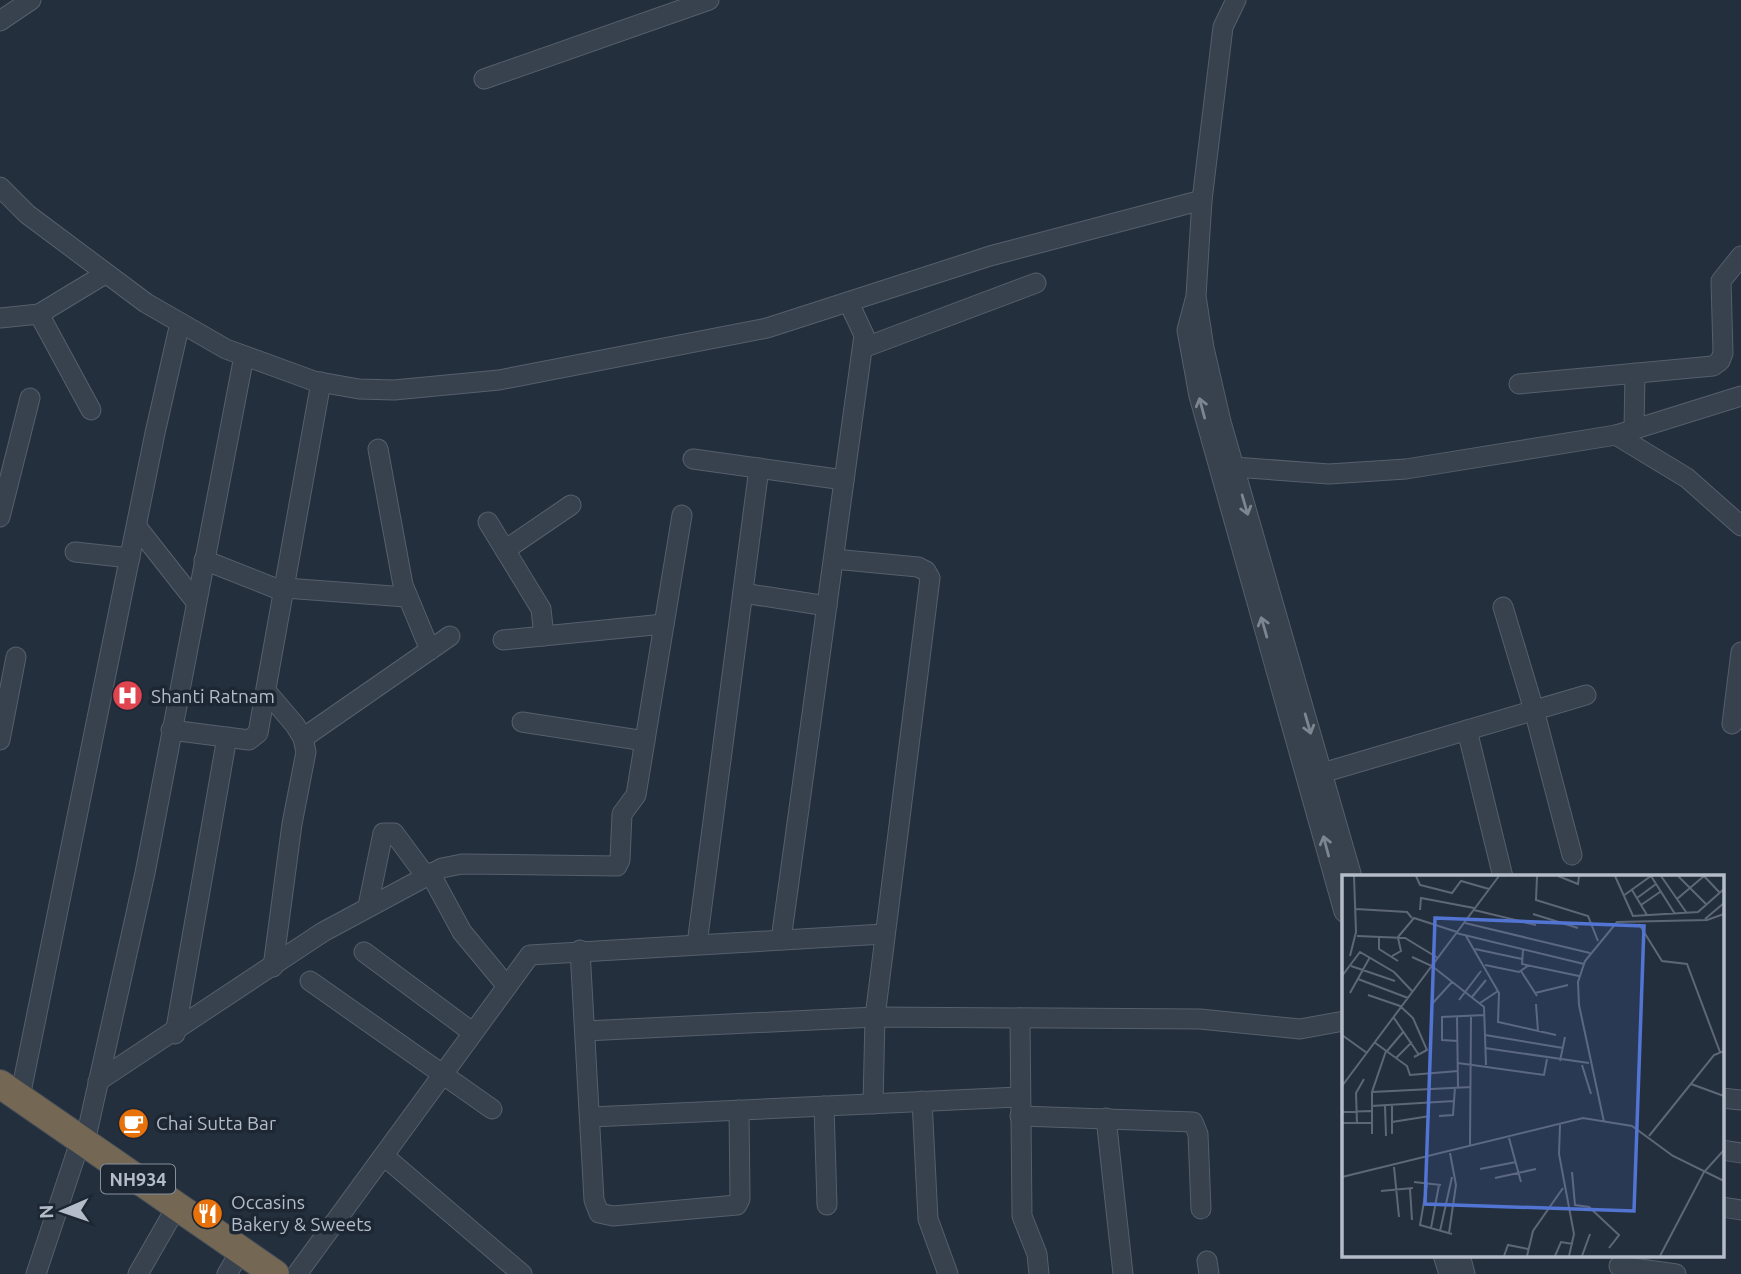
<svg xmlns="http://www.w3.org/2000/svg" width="1741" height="1274" viewBox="0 0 1741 1274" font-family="Ubuntu,sans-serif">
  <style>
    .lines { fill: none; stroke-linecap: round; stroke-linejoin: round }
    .minor-casing { stroke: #565f6c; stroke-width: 21 }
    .highway-casing { stroke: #434c59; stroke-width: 30 }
    .minor { stroke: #38414e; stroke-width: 19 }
    .highway { stroke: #746855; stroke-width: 28 }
    .oneway { stroke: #7c8592 }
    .labels { text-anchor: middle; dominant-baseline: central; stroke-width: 7; stroke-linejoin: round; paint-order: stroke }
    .shield { fill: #1d2633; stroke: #878f9c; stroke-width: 2 }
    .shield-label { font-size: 18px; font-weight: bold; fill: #b4bcc9 }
    .poi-label { font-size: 19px; fill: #b4bcc9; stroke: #1d2633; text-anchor: start }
    .inset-road { fill: none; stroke: #5e6776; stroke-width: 2 }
    .view { fill: #5274d3; fill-opacity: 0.15; stroke: #5274d3; stroke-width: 3.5 }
    .inset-edge { fill: none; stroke: #b4bcc9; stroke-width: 3.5 }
  </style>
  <rect width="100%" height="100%" fill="#242f3e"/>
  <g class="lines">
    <defs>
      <g id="minor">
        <path d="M1236,0L1223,27L1202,200L1196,296L1204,348L1221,422L1352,877"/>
        <path d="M0,21L31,0"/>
        <path d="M484,79L709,0"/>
        <path d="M0,187L27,214L146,303L226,349L314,381L359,389L394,390L499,380L767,328L990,256L1202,200"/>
        <path d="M1195,300L1187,330L1199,396L1344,912"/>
        <path d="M39,314L91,410"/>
        <path d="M0,318L39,314L105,274"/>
        <path d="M863,348L1036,283"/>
        <path d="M1519,384L1713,366L1720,361L1723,353L1721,281L1741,256"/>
        <path d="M1634,428L1635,373"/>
        <path d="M1616,435L1687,478L1741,526"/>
        <path d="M378,449L403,585L430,650"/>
        <path d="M693,459L844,480"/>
        <path d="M1234,467L1329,474L1406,469L1616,435L1741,396"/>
        <path d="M0,517L30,398"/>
        <path d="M488,522L541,609L544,636"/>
        <path d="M137,527L196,602"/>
        <path d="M505,550L571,505"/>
        <path d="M75,552L130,558"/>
        <path d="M834,559L918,567L926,571L930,578L875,1017L873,1104"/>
        <path d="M204,560L285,592"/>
        <path d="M285,588L406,597"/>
        <path d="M743,593L827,606"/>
        <path d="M1503,607L1534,710L1572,855"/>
        <path d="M503,640L664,624"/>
        <path d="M266,691L295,725L303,738L306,752L292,824L273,967"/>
        <path d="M522,722L645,741"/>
        <path d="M1732,724L1741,652"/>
        <path d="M171,730L249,740L258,733L321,382"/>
        <path d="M1467,730L1503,877"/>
        <path d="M303,738L450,636"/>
        <path d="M0,740L16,657"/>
        <path d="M1322,773L1586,695"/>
        <path d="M430,873L462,932L506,985"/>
        <path d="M368,906L383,833H394L425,875"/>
        <path d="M781,940L864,335L849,303"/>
        <path d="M697,944L759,468"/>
        <path d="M580,950L594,1200L599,1213L613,1216L737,1205L740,1199L739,1110"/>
        <path d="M364,952L472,1032"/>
        <path d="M310,981L492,1109"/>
        <path d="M1020,1019L1022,1216L1037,1254L1039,1274"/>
        <path d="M585,1031L875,1017L1200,1019L1300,1029L1344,1021"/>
        <path d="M175,1034L227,737"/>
        <path d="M98,1081L323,932L442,868L462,864L617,866L620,860L622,814L636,795L682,515"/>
        <path d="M20,1097L155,433L180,323"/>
        <path d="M1722,1098L1741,1100"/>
        <path d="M922,1101L928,1219L948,1274"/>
        <path d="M824,1106L827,1205"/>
        <path d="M1020,1116L1193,1122L1198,1134L1201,1209"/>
        <path d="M591,1117L1020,1097"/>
        <path d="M1106,1118L1123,1274"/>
        <path d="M85,1142L145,873L244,356"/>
        <path d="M1722,1150L1741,1153"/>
        <path d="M384,1156L522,1274"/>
        <path d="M1722,1207L1741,1210"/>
        <path d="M1443,1255L1449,1274"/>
        <path d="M1460,1255L1465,1274"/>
        <path d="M1207,1261L1209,1274"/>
        <path d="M1619,1266L1676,1274"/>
        <path d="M36,1274L81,1139"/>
        <path d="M138,1274L177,1206"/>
        <path d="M227,1274L241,1250"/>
        <path d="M297,1274L530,955L884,934"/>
      </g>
      <path id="highway" d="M0,1084L275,1274"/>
    </defs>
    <use href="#minor" class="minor-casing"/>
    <use href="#highway" class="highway-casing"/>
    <use href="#minor" class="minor"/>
    <use href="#highway" class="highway"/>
  </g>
  <defs><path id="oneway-shaft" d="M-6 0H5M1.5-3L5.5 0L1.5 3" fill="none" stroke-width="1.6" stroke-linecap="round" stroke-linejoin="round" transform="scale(1.75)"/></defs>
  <g class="oneway">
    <use href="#oneway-shaft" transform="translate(1202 408) rotate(-105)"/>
    <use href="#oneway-shaft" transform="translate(1245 505) rotate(74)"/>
    <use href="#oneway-shaft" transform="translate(1264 627) rotate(-106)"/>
    <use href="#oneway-shaft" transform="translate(1308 724) rotate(74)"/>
    <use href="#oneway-shaft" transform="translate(1326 846) rotate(-105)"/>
  </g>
  <defs>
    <symbol id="hospital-disc" viewBox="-11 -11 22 22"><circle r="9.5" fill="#e0444e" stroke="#1d2633"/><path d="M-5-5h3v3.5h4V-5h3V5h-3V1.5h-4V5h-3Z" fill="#fff"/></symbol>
    <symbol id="cafe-disc" viewBox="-11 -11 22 22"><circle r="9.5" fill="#e8710a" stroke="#1d2633"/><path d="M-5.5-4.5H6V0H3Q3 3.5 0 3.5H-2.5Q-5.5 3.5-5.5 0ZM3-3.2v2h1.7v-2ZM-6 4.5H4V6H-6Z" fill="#fff"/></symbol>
    <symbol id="restaurant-disc" viewBox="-11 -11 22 22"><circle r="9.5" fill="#e8710a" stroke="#1d2633"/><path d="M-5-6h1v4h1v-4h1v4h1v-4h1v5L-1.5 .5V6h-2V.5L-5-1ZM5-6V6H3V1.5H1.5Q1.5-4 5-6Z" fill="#fff"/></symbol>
  </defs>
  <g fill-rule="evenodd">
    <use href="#hospital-disc" x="110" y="678" width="35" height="35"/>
    <use href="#cafe-disc" x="116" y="1106" width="35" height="35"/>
    <use href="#restaurant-disc" x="190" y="1196" width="35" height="35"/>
  </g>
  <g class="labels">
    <rect class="shield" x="101" y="1164.5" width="74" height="29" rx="5"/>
    <g class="shield-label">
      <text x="138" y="1179">NH934</text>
    </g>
    <g class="poi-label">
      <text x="151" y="696">Shanti Ratnam</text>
      <text x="156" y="1123">Chai Sutta Bar</text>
      <text x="231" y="1202">Occasins<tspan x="231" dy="22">Bakery &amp; Sweets</tspan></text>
    </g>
  </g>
  <g transform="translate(1342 875)">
    <rect width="382" height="382" fill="#242f3e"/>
    <path class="inset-road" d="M74,1L78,10L110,18L119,6L147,14M195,1L194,25L246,41L256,66M216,1L236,9L237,1M273,1L291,41M319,1L344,37M336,1L365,30M362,1L378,18M290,15L305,40M281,21L309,1L333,39M295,23L314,9M335,24L362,1M299,30L318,17M14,34L65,37L70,43M78,35L79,23L132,33M132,35L194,50M191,39L236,53M290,41L356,37L382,14M363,44L382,28M123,48L248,78M297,49L320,86L345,89L378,177M114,58L242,89M15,61L63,63L96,83M37,61V74L56,86M124,61L157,118L156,147L214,160M56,62L72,43L115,57M133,74L180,84M181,75L180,89L237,101M8,81L14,57L12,1M50,81L59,76L56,63M70,82L90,91L142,132L144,190M143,90L177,97L187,90M9,91L53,106M179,96L195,121M0,101L18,77L52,97L70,116M16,104L66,123M8,118L28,82M193,118L226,110M26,120L58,131L71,143L85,175L72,182M130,122L144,105M117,125L139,96M138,128L156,116M194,129L196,156M89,130L110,107M115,141L116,212M52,143L77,180M0,160L25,178M143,160L221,173M116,166L100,165V142L143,140M32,167L65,191L68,200L116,196M143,173L247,188M45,176L62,156M54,183L70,167M218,186L223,162M116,188L202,200L205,184M240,190L249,219M349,209L382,221M0,211L157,1M30,217L129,212M29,231L112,226M43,231L44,261M50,231V259M0,237L29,236M97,241L111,240L113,212M50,247L88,241M262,247L237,130L236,107L243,86L275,47L365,45L382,39M0,248H29M15,248L14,218L22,204M218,250L217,279L232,359L227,381M30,259V217L44,176M307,261L372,180L382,176M167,263L179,307M128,270L129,141M52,292L57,342M138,294L174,287M230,297L233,330L247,332L277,360L267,373M0,302L241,243L290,251L331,281L382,306M153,303L194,294M72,307L99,310M85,309L78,350L110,359M68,314L70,345M39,316L71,313M89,353L97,310M98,356L110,302M107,358L114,310L108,278M162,381L166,370L186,374M185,381L191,356L221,313M213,381L219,367L231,369M240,381L248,359M318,381L362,297L382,275"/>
    <path class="view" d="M93,43L302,51L292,336L83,329Z"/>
    <rect width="382" height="382" class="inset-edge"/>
  </g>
  <g transform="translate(63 1211) rotate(268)" stroke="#1d2633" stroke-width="5" paint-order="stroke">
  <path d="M0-5L12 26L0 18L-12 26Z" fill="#b4bcc9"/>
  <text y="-10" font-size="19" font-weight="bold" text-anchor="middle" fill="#b4bcc9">N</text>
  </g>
</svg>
